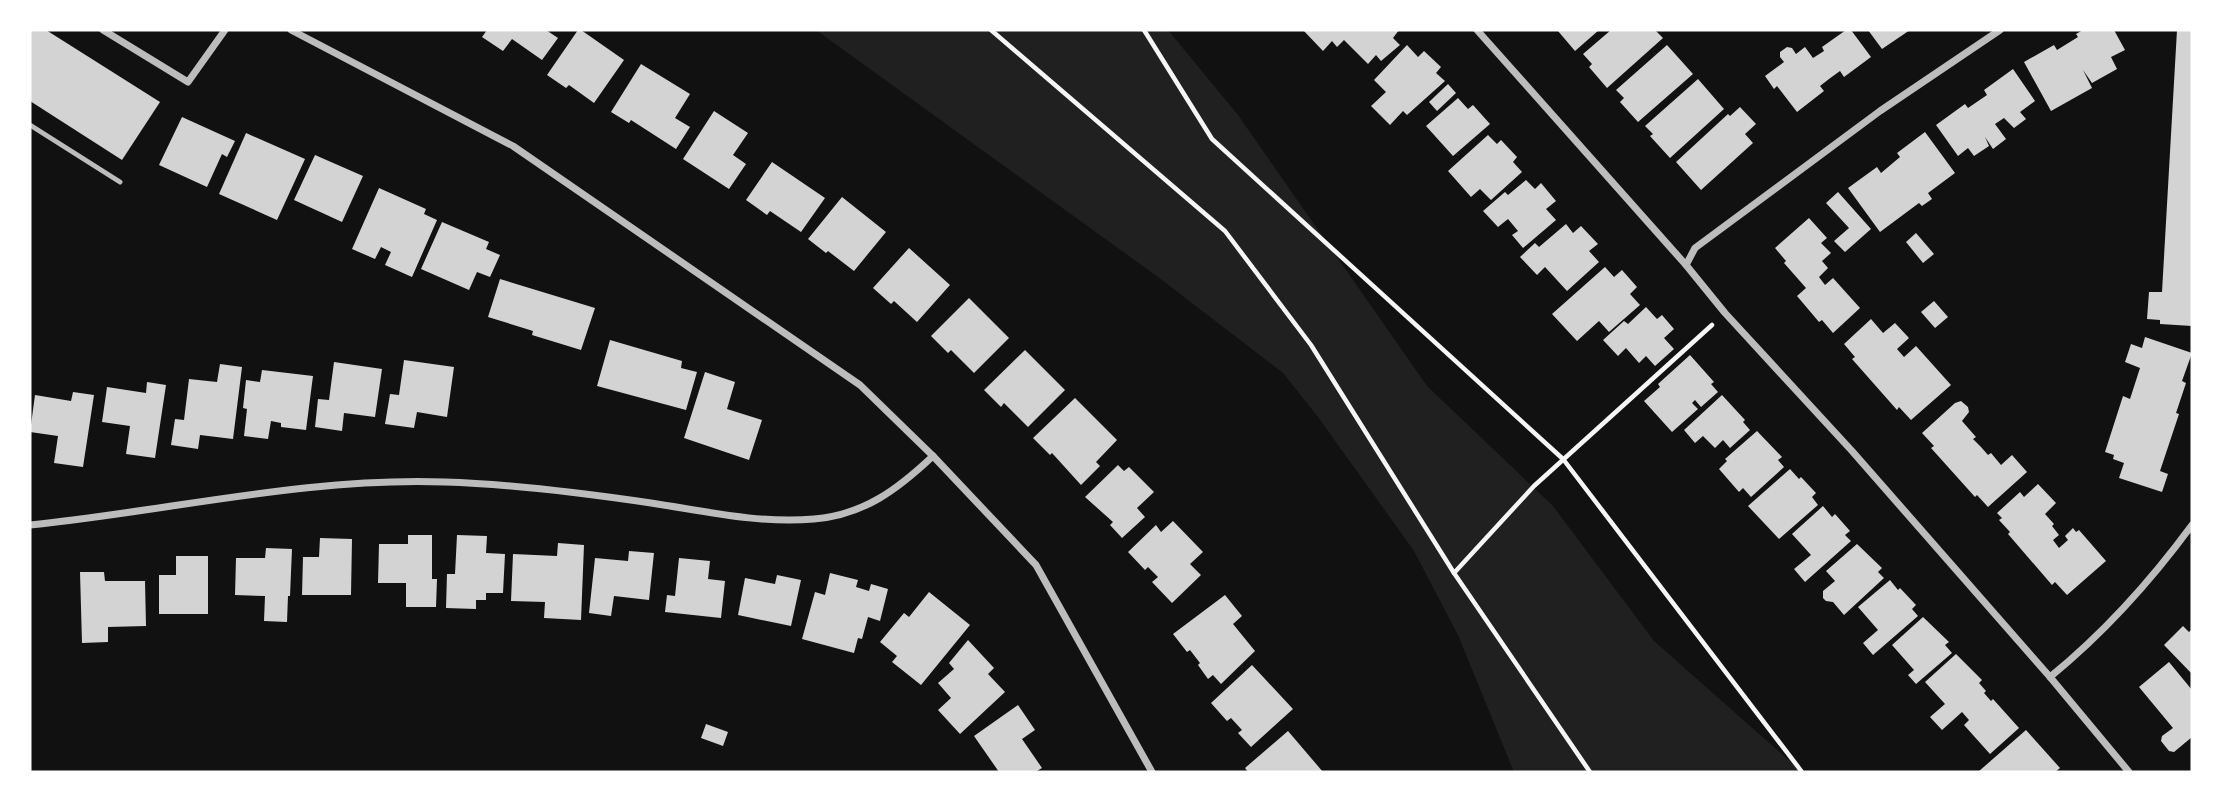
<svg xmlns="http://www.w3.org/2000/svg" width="2222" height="802" viewBox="0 0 2222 802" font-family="Raleway,sans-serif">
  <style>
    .green { fill: #202020 }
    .building { fill: #d3d3d3 }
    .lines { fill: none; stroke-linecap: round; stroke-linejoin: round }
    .path { stroke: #f5f5f5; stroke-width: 4.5 }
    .service { stroke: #bcbcbc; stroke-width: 5 }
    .minor { stroke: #bcbcbc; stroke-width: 7 }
  </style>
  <rect width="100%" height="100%" fill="#111"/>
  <path class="green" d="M816,30H1168L1238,115L1427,386L1553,506L1654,641L1802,772H1514L1458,635L1414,551L1318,417L1283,373L1158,277Z"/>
  <g class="building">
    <path d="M30,30H46L160,102L122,160L30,101Z"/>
    <path d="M487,30H546L558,38L542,60L512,39L503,51L482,37Z"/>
    <path d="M578,30H581L624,60L594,103L569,85L566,88L547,75Z"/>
    <path d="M1303,30H1399L1393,38L1400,45L1381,61L1376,55L1368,64L1344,40L1337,47L1332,41L1323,51Z"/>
    <path d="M1560,30H1599L1575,51L1558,31Z"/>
    <path d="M1611,30H1655L1663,38L1607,88L1589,67L1592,64L1583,54Z"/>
    <path d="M1846,30H1851L1871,57L1844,77L1840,71L1829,79L1820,86L1824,91L1797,112L1777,86L1774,89L1765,76L1784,62L1780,57V52L1787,47L1792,48L1796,54L1805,47L1813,58L1824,51L1822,47Z"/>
    <path d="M1868,30H1910L1882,49Z"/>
    <path d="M2083,30H2114L2125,50L2111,57L2117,69L2092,83L2083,70L2092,88L2051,111L2024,62L2054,45L2057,50L2078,37L2076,34Z"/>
    <path d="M2177,30H2192V326L2160,324V320L2147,319L2149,292H2162Z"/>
    <path d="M1407,45L1418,57L1424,51L1441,67L1436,73L1445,81L1407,115L1403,111L1390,125L1371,106L1386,92L1374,80Z"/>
    <path d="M1667,45L1693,74L1638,122L1620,102L1624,98L1616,90Z"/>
    <path d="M641,64L690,94L675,118L690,127L676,149L631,120L629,123L611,112Z"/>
    <path d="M2013,69L2035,101L2020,112L2026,119L2014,128L2004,118L1995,124L2006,139L1993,149L1985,137L1989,146L1974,156L1968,148L1958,156L1936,125L1965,104L1968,108L1987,95L1984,90Z"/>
    <path d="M1698,79L1724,109L1670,158L1650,136L1653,134L1645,126Z"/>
    <path d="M1448,84L1456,93L1437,111L1429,102Z"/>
    <path d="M1458,98L1468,109L1473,105L1490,124L1453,156L1426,126Z"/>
    <path d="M1740,107L1756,124L1745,134L1753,143L1701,190L1676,162L1728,114L1730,116Z"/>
    <path d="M714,111L748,133L733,155L746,164L729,189L683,159Z"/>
    <path d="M182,117L235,141L227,157L222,154L207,187L159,165Z"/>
    <path d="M1925,132L1955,173L1928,193L1932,199L1922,206L1919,203L1880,232L1848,188L1877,167L1881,173L1900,157L1897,153Z"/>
    <path d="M246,133L305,159L277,220L219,194Z"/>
    <path d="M1488,135L1497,144L1501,140L1517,157L1513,162L1522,172L1491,200L1480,189L1471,197L1448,171Z"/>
    <path d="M315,155L363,176L342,222L294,200Z"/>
    <path d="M772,162L825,198L801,232L770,211L767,215L746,200Z"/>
    <path d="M1526,180L1535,189L1541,183L1556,201L1546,209L1556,220L1523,248L1512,235L1518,231L1508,219L1498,227L1483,211L1505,192L1508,195Z"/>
    <path d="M379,188L426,209L424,214L437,220L412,277L385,265L391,252L381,247L375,259L352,249Z"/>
    <path d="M1838,192L1871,229L1845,252L1834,241L1849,228L1826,203Z"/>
    <path d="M842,197L886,232L854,271L828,251L826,253L808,239Z"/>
    <path d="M1809,218L1827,238L1821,243L1831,253L1822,261L1828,268L1819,277L1825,285L1833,278L1860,308L1833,333L1822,320L1819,322L1797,296L1806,288L1784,263L1786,261L1775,248Z"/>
    <path d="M442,222L489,242L486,249L500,255L490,277L477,272L469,290L421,269Z"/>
    <path d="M1566,224L1573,233L1581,226L1598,244L1589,251L1599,262L1567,291L1545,267L1537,275L1520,257L1535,243L1539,247Z"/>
    <path d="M1916,233L1934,254L1923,263L1906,242Z"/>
    <path d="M909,248L950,285L917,322L894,301L891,304L873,288Z"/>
    <path d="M1605,267L1614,277L1622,270L1637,287L1630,294L1640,305L1609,332L1599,321L1577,341L1552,314Z"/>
    <path d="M500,279L595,308L581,350L532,335L533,331L488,317Z"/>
    <path d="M969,298L1009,338L974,373L951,350L948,353L931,336Z"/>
    <path d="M1934,301L1948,317L1935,328L1921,312Z"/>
    <path d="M1646,307L1657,319L1662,315L1674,329L1664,338L1674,349L1655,366L1646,356L1639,363L1626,348L1618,356L1603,340L1624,321L1628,324Z"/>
    <path d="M1871,319L1883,333L1895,323L1909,338L1897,349L1904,357L1916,346L1951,385L1911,420L1899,407L1897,410L1852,359L1855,357L1844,344Z"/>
    <path d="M2145,337L2192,353L2182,381L2186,383L2176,413L2179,414L2160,471L2168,474L2162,492L2119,478L2124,463L2113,459L2114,455L2105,452L2123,396L2130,399L2140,368L2125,362L2131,344L2142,348Z"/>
    <path d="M610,340L682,361L681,368L697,372L686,410L597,386Z"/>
    <path d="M1025,350L1065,390L1028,427L1004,403L1001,407L984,390Z"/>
    <path d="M1690,355L1714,382L1711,384L1718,392L1701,407L1695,400L1692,403L1698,409L1672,432L1644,401L1660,387L1658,384Z"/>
    <path d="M404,360L454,367L447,417L417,412L414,428L385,424L390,394L399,395Z"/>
    <path d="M334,362L382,369L375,417L344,413L342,431L315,427L318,399L329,400Z"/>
    <path d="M220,364L242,367L233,439L200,435L198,449L171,445L175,419L184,420L189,379L217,382Z"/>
    <path d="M262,370L313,376L306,430L281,427V423L271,421L268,439L244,436L247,409L243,408L246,380L260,382Z"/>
    <path d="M705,372L735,382L727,409L762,420L749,460L684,438Z"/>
    <path d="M147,382L166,385L155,458L126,454L130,426L102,422L107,387L146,393Z"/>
    <path d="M73,392L94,395L83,467L54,463L58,436L30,432L35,395L71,401Z"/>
    <path d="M1722,395L1745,420L1743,422L1750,430L1730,448L1723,440L1715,448L1703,436L1695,443L1684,430Z"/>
    <path d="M1075,398L1117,440L1096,462L1100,466L1081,485L1052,453L1050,455L1033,438Z"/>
    <path d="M1961,401L1968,407L1969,412L1962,421L1976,437L1973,439L1981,447L1988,455L1991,453L2001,465L2012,455L2027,472L1988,507L1977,495L1975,497L1931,448L1934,446L1922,433L1955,403Z"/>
    <path d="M1757,431L1782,457L1778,460L1784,467L1751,497L1743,488L1739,492L1719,469L1727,461L1725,459Z"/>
    <path d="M1118,465L1124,471L1129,467L1154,492L1137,508L1145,517L1122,538L1110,525L1113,522L1085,497Z"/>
    <path d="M1790,469L1799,479L1801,477L1816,493L1812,497L1818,505L1779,539L1748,506Z"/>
    <path d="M2038,484L2056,503L2045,514L2054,524L2052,526L2059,535L2053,540L2059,548L2068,540L2065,536L2073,528L2076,532L2079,530L2106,561L2067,595L2055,582L2052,585L2008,534L2010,532L1999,520L2002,518L1997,513L2020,492L2024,497Z"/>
    <path d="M1823,506L1832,517L1835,514L1850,531L1845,535L1851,541L1805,582L1794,569L1811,555L1792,534Z"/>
    <path d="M1173,521L1203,552L1190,564L1201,575L1172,603L1152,582L1158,577L1148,567L1145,570L1128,552L1156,525L1161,532Z"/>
    <path d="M408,535H432V579H437L436,607H406V583H378L379,544H408Z"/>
    <path d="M457,535L487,536L486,553L505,554L503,593H486V600H476V609L446,608L447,574H455Z"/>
    <path d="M320,538L352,539L351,595H302L303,557H319Z"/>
    <path d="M558,543L584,545L581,620L544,618L545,602L511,601L513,554L557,556Z"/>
    <path d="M1857,544L1882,568L1878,572L1884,578L1844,615L1833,602L1826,601L1823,598V591L1835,581L1826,571Z"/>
    <path d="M266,548L292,549L290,596H288L287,622L264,621L265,596L235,595L236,558H265Z"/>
    <path d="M629,551L654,553L649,600L614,596L611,616L589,613L595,558L628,561Z"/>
    <path d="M176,556H208V614H159V575H176Z"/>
    <path d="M679,558L710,561L708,579L725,581L721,618L665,612L667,595L675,596Z"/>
    <path d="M80,572H104L105,581H145L146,626L108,627V642L82,643Z"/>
    <path d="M830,573L858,580L856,587L869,591L871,584L888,589L880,621L868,617L862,639L858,638L854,653L802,639L815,592L825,595Z"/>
    <path d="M777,575L801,580L791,626L738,615L745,578L775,584Z"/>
    <path d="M1890,580L1898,590L1900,588L1916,605L1912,609L1918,616L1873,655L1863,643L1878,630L1858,607Z"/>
    <path d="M929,592L970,625L921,685L892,662L897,656L880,642L904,613L909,617Z"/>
    <path d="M1225,595L1242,616L1233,624L1255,651L1221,684L1213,675L1208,679L1198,665L1200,663L1190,650L1187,652L1173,634Z"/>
    <path d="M1923,617L1949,642L1945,645L1952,653L1916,684L1908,675L1914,670L1892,645Z"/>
    <path d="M2183,626L2189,632L2192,629V674L2164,645Z"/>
    <path d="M968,640L994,668L988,674L1005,692L960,734L938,710L951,698L938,683L954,669L949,663Z"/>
    <path d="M1956,654L1982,680L1979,683L1986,691L1984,693L1991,701L1993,699L2019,728L1990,754L1964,725L1969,720L1962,712L1942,730L1930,717L1945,704L1925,682Z"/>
    <path d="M2169,662L2192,690V737L2174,752L2169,751L2161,741L2162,736L2173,728L2139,687Z"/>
    <path d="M1252,665L1293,709L1251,747L1238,733L1242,730L1231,718L1227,721L1211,703Z"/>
    <path d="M1018,705L1035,730L1022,739L1042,768L1035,772H999L974,736Z"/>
    <path d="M706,724L728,732L723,746L701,738Z"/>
    <path d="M2026,730L2060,768L2055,772H1978Z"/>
    <path d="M1288,731L1323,772H1248L1245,768Z"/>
  </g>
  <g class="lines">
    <g class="path">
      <path d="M991,30L1225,231L1311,345L1454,573L1590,772"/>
      <path d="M1144,30L1212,139L1563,459L1802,772"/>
      <path d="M1454,573L1534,486L1712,325"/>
    </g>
    <path class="service" d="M30,125L120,182"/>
    <g class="minor">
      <path d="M103,30L188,82L225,30"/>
      <path d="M291,30L513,146L860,385L933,456L1036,565L1152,772"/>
      <path d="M1477,30L1686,265L1725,313L1852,451L2050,677L2129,772"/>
      <path d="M1686,265L1695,248L1880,111L2000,30"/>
      <path d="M30,525C168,511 306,477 445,482C514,484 583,493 651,503C704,511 760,524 814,519C864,515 898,489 933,456"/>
      <path d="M2050,677C2104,633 2150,582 2192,525"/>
    </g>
  </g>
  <rect width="2222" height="802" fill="none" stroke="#ffffff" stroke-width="63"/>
</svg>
